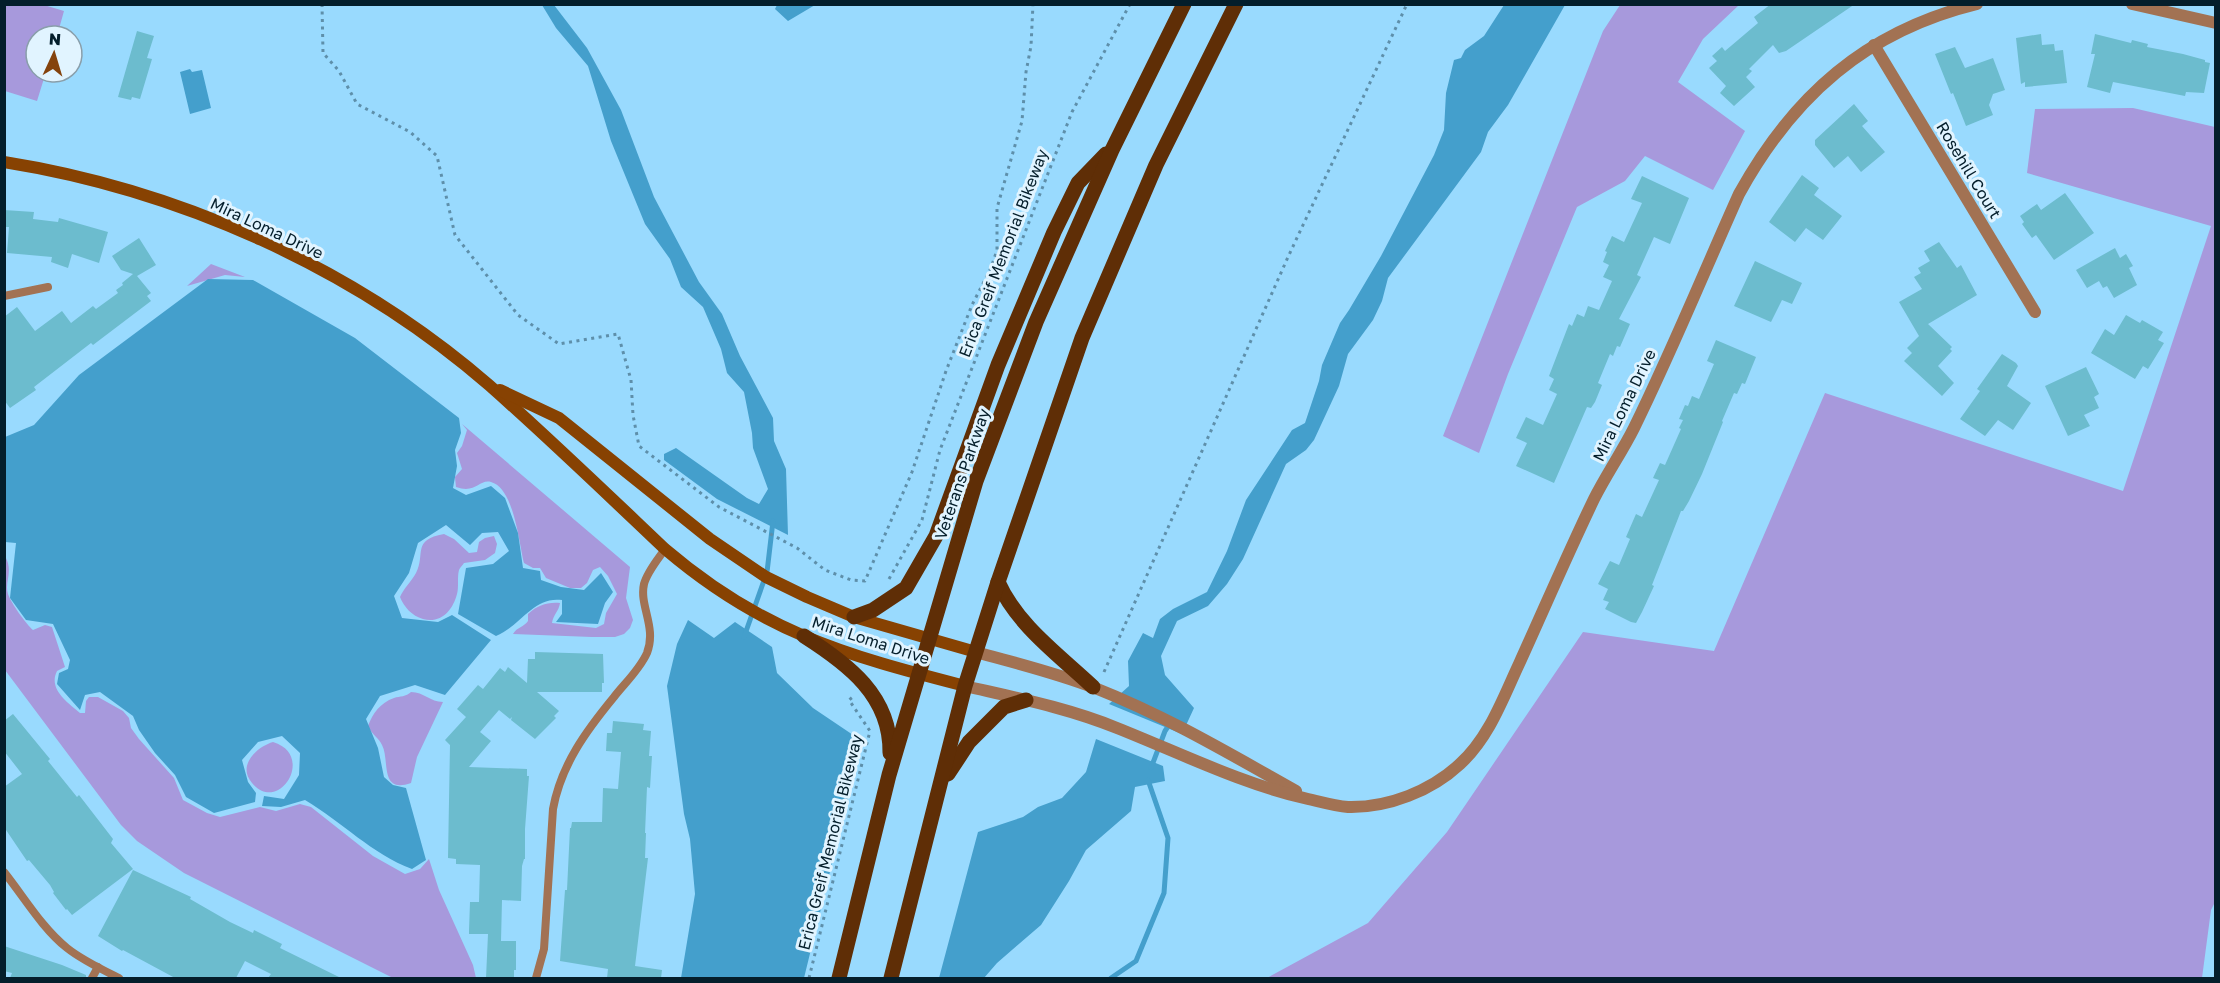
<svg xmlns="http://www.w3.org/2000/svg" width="2220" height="983" viewBox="0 0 2220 983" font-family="'Golos Text',sans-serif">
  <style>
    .green { fill: #a799dc }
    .water { fill: #449fcc }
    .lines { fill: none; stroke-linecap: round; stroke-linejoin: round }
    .stream { stroke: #449fcc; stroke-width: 5 }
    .building { fill: #6cbcce }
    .path { stroke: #5e8faa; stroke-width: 3; stroke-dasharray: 3 4.5; stroke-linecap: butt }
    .service { stroke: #a27253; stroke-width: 8 }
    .minor { stroke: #a27253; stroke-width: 12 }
    .tertiary { stroke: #a27253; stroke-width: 12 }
    .secondary { stroke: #874202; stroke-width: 12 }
    .primary { stroke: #5f2e06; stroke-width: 15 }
    .labels { text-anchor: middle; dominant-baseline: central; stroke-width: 6; stroke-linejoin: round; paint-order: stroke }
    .street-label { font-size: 16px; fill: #041e2b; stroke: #e1f4ff }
  </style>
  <rect width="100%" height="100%" fill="#99dafe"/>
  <g class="green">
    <path d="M4,5H44L64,11L57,36H36V72H46L37,101L5,91Z"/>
    <path d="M1620,5H1739L1703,39L1678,82L1745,131L1713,190L1645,156L1625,181L1577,207L1508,374L1479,453L1443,436L1603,31Z"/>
    <path d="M2133,108L2215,127L2216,900L2211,910L2202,978H1267L1368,923L1447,832L1583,632L1714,651L1825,393L2123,491L2211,226L2027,173L2035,109Z"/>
    <path d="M211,264L245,277L225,275L187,286Z"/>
    <path d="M462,424L630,567L626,598L633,620L630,628L624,634L615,637H592L513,634C517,627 524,627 528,621V614C538,605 547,602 560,603C559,611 553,615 552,623L596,628L604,624L606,613L617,594L608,576L600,567L593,570L587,583L581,588H570L546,578L540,568H533L524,563C519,543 514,488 491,482C479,479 476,494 456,487L455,477L462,469L457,453L462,446L467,430Z"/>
    <path d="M444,534L454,539L469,553L477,552L479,542L485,538L494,536L497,544L495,553L485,560L464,563C463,565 460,567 459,570C457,577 459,587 457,594C453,610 441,624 423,619C412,616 404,607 400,597C404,588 411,582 416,573C426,554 411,540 444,534Z"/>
    <path d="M5,556C14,572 4,582 8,594C11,603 26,624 33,630L45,625L52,627L65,667L57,671C48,689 67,702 80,713H85L86,701L89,697H98L123,711L129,718L131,728L139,739L174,778L183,800L207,813L220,817L260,807L276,811L300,804L311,807L373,856L405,874L420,869L429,859L439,890L473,965L476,978H393L184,873L137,841L121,825L5,670Z"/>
    <path d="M411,692C424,692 430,702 443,702L417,757L411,783C379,794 390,760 382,745C379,738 372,735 368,726C373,713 380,703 394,698C400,696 406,697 411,692Z"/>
    <path d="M273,742C316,755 279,815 252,783C237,766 256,747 273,742Z"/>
  </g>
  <g class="water">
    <path d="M542,5H554L587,48L621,110L654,197L699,282L722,314L740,356L773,418L774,441L786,469L788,535L717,499L664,460V454L676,448L747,498L759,504L768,489L753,448L752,433L744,392L727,373L721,349L703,307L681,287L670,259L645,224L611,141L588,66L556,28Z"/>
    <path d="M777,5V4L815,5L788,21L775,9Z"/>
    <path d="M1504,5H1565L1508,105L1488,132L1481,152L1388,278L1382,301L1373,320L1348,354L1339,386L1314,440L1306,450L1286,464L1243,559L1227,584L1208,606L1177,621L1161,656L1165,675L1194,708L1182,734L1109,704L1129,686L1128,661L1143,633L1153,638L1160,619L1173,609L1207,592L1227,551L1246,500L1292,430L1305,423L1319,381L1322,365L1340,323L1349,310L1381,256L1434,155L1444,130L1446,93L1454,60L1461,58L1465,50L1484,36Z"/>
    <path d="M190,69L192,72L202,70L211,108L190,114L180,72Z"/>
    <path d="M208,279L253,280L355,338L459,418L461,433L455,450L457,466L453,488L466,495L491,486L505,498L518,533L523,568L540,571L541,580L561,587L584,590L601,573L613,592L605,603L598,624L556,622L562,614V600C533,596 521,626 496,636L458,614L466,568L493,564L509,551L498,532L482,533L470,545L446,525L418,543L409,573L394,596L402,618L438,622L452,615L491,640L445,695L415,685L380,696L366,719L378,748L384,777L393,785L406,788L426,860L412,869C372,854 342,822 305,800L281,807L262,806L264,796L284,799L299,775L300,753L282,736L258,742L242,760L248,782L256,793L255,802L214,813L186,797L175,775L155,753L139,730L133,716L100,692L85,695L80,710L57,684L59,673L68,669L70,660L53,624L26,620L10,598L16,543L5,542V437L34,425L79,375Z"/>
    <path d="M688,620L714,638L735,622L772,647L777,673L813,708L862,741L804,978H681L695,894L690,839L684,814L667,686L677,644Z"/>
    <path d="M1096,739L1163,766L1165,781L1135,787L1131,811L1086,850L1069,881L1041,925L997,963L984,978H939L978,832L1023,817L1038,807L1062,798L1086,772Z"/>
  </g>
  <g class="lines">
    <g class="stream">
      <path d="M744,637L767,572L773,521"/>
      <path d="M1151,768L1165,731L1171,722"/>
      <path d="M1111,978L1136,961L1164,893L1168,838L1148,780"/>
    </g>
  </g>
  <g class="building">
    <path d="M1771,4H1855L1786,51L1779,53L1773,45L1749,69L1752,71L1746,77L1755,87L1734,106L1720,93L1726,86L1709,68L1717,61L1712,56L1722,47L1725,51L1738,40L1758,23L1754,17Z"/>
    <path d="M137,31L154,36L147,58L152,59L140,99L132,97L131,100L118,97Z"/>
    <path d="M2041,34L2042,45L2054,44L2055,51L2063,50L2067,83L2025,87V82L2021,84L2016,38Z"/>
    <path d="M2095,34L2131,43L2132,40L2148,44L2147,47L2183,54L2205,60V62L2210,63L2204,93L2186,92L2185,96L2113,82L2110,93L2087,87L2095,54H2091Z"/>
    <path d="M1955,47L1965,68L1993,58L2005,90L1993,94L1989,105L1993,115L1966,126L1953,93L1951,94L1935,54Z"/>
    <path d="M1854,104L1868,121L1862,126L1885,152L1861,172L1848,156L1834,168L1815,145V140Z"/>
    <path d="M1802,175L1819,188L1814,195L1842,216L1823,240L1806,228L1795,242L1769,222Z"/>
    <path d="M1642,176L1689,198L1670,244L1654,237L1637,275L1641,277L1619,319L1630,324L1620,347L1617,346L1613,356L1610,354L1598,383L1602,385L1595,402L1591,408L1587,407L1554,483L1516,466L1527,443L1516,438L1526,417L1543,425L1557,394L1549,390L1554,379L1549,376L1569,324L1572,326L1577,314L1584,317L1588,306L1599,310L1612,281L1603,277L1609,265L1603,262L1607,252L1605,251L1612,236L1624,242L1642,203L1631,199Z"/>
    <path d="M2065,193L2094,233L2054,260L2036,235L2032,238L2022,224L2024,222L2020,216L2037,204L2041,210Z"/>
    <path d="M4,210L34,212L33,219L58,222L59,218L108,232L99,263L72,254L68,268L51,262L52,257L7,253L9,227H4Z"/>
    <path d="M139,238L156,265L137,276L151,293L147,296L151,301L93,345L91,343L34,387L36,390L10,408L4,400V317L17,307L35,331L62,311L71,323L93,306L96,309L118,293L116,290L123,285L122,283L133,274L121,270L112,256Z"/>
    <path d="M1939,242L1957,268L1961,265L1977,295L1928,324L1952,347L1950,349L1952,351L1938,366L1954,383L1942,396L1904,361L1912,353L1907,348L1919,336L1899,302L1922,289L1914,277L1921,273L1918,268L1930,261L1924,251Z"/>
    <path d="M2115,248L2120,258L2126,254L2133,266L2129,268L2137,285L2114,298L2107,286L2103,288L2099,281L2087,288L2076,270Z"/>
    <path d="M1755,261L1802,283L1792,304L1782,300L1771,322L1734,306Z"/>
    <path d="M2126,315L2140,323L2142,320L2163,332L2158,340L2164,343L2148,369L2143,366L2135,379L2091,353L2105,329L2114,335Z"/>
    <path d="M1716,340L1756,357L1745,384L1742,383L1737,394L1734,393L1722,421L1723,422L1702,474L1689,501L1683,511H1681L1652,585L1654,586L1642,612L1636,623L1631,622L1605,609L1609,602L1603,600L1608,589L1598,584L1610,561L1619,565L1630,539L1626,537L1636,514L1642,517L1659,480L1653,478L1660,463L1665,465L1681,429L1679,428L1683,420L1679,419L1685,405L1688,406L1692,396L1699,399L1714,364L1707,361Z"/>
    <path d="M2002,354L2016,363L2018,366L2007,386L2031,403L2013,430L1998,420L1985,436L1960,419L1980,391L1977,389Z"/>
    <path d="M2086,367L2099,394L2094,397L2099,408L2084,415L2090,426L2068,436L2045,386Z"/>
    <path d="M535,652L603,654L604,683H602V692H537L559,711L554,716L556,718L535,739L511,720L512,717L510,719L499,710L480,732L491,741L469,767L527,769V776H529L525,829V859H524L522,866L521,901L502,900L501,941H516V970H514V978H486L488,934H469V931L470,902H479L480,865L456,864V859L448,858L450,745L445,740L466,717L457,709L478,685L483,689L500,668L505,672L508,667L527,683L528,659H535Z"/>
    <path d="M13,714L50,759L48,761L77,797L79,795L113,839L111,843L133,869L72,915L67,909L66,910L53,893L54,892L50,885L29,860L27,861L4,827V787L22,774L4,751V721Z"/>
    <path d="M613,721L644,724L643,730L651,731L649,756H652L650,788L647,787L645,833H646L645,858H648L635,966L662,970L661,978H607L608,969L560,961L565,890H567L570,828H571L572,822H602L603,788L618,789L621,752L606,751L607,733H612Z"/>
    <path d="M133,870L191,897L190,899L230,922L253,933L254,930L282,944L280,948L341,978H268L271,974L245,961L236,978H175L123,950L122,951L98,936Z"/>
    <path d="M4,946L62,965L86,975V978H10L12,973L4,971Z"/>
  </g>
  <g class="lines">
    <g class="path">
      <path d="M322,4L323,53L339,71L357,104L410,132L437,156L455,235L518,315L559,344L618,334L631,380L633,415L639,446L719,507L797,548L825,570L851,580L865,581L912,472L946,371L972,305L991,268L997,250V208L1022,121L1026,72L1031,46L1033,4"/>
      <path d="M889,579L922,520L940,450L1072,112L1130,4"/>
      <path d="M1104,672L1288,257L1407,4"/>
      <path d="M809,978L870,731L849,700L854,696"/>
    </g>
    <g class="service">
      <path d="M4,296L48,287"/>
      <path d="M4,872C24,897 42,928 67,948C82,960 101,969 119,978"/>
      <path d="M92,978L98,967"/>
      <path d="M536,978L544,949L553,809C561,765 586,731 614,697C625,683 640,669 647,653C657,627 639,606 644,584C647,572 658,559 665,549"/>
    </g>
    <path class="minor" d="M1874,45L2035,312"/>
    <g class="tertiary">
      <path d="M2132,4L2216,23"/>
      <path d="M976,652C1015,663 1057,673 1095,688C1166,716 1230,754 1296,791"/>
      <path d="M965,686C1017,698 1068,708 1117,728C1180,753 1242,784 1308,799C1321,802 1335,806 1348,807C1388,808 1431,791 1460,764C1489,738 1503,698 1519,664C1544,609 1568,553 1594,499C1606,475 1622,452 1634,428C1672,351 1704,272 1739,194C1793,96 1866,31 1977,4"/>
    </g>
    <g class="secondary">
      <path d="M4,162C180,190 354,268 489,385C549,438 607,494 665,549C706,584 754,615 804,636C856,658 911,672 965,686"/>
      <path d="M500,390L559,418L710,539L766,577L807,597L854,617L976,652"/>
    </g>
    <g class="primary">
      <path d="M998,582C1017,625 1059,655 1093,687"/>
      <path d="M854,617L873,610L906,588L936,536L998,365L1054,232L1078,183L1106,154"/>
      <path d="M804,636C848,664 891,696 890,753"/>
      <path d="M948,774L969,742L1004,707L1026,700"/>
      <path d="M839,978L889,775L976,481L1036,322L1112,150L1184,4"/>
      <path d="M891,978L965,686L998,582L1082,338L1156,165L1236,4"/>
    </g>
  </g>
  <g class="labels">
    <g class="street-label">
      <text transform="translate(1969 170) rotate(59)">Rosehill Court</text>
      <text transform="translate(267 228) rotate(25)">Mira Loma Drive</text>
      <text transform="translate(1003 253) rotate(-69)">Erica Greif Memorial Bikeway</text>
      <text transform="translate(1624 405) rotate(-64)">Mira Loma Drive</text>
      <text transform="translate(962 474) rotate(-71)">Veterans Parkway</text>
      <text transform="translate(871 640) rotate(18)">Mira Loma Drive</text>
      <text transform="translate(830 842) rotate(-76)">Erica Greif Memorial Bikeway</text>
    </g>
  </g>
  <rect width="2220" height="983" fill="none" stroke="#041e2b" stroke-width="12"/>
  <g transform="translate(54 54) rotate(4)"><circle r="28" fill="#e1f4ff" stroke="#899eaa" stroke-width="1.5"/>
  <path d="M0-4.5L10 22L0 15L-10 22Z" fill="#84430d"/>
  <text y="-9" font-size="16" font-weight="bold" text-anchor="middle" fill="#041e2b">N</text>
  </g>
</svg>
